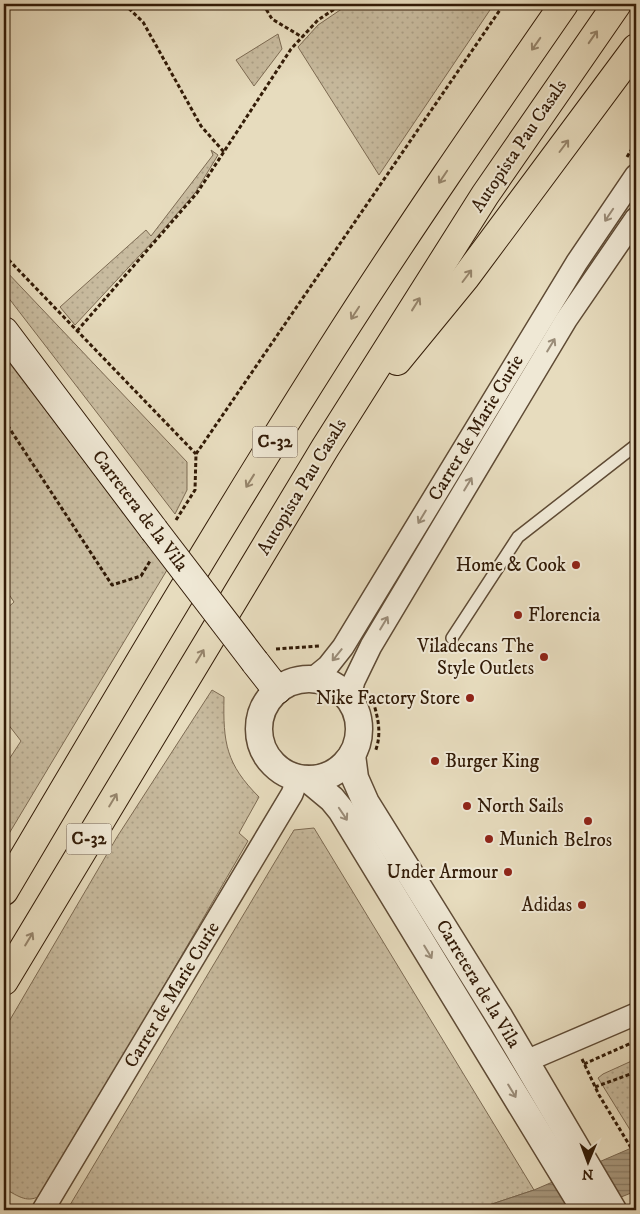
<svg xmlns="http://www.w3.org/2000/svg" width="640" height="1214" viewBox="0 0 640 1214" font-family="'IM FELL DW Pica',serif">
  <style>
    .grass { fill: url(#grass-dots); stroke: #7d6b53 }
    .water { fill: url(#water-rules); stroke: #796750 }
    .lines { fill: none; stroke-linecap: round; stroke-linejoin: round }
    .service-casing { stroke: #5f4b35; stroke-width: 14 }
    .minor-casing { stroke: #5f4b35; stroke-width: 24 }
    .tertiary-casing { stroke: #5f4b35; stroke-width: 29 }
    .secondary-casing { stroke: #321b07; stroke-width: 30 }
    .motorway-casing { stroke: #321b07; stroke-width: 30 }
    .path { stroke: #321b07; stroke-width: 3; stroke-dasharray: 4 2.5; stroke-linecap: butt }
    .service { stroke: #efe8d5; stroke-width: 11 }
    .minor { stroke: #efe8d5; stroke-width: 21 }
    .tertiary { stroke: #efe8d5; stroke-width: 26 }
    .secondary { stroke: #efe8d5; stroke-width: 28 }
    .motorway { stroke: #e7dcbe; stroke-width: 28 }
    .secondary-bridge-casing { stroke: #321b07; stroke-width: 30; stroke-linecap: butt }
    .secondary-bridge { stroke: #efe8d5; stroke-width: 28 }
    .oneway { stroke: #96856c }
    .oneway2 { stroke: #9a8c78 }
    .poi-dot { fill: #8f2418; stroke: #efe8d5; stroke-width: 2 }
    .labels { text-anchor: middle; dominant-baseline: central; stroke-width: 4; stroke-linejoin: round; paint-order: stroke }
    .shield { fill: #efe8d5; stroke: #6b5845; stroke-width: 1 }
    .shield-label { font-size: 18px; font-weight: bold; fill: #321b07 }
    .street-label { font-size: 19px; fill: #321b07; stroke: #efe8d5 }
    .poi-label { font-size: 19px; fill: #321b07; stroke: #efe8d5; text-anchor: end }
  </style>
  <defs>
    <pattern id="grass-dots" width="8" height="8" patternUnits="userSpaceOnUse" patternTransform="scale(1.25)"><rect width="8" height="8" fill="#c8bb9f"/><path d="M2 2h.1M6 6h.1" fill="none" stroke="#aca087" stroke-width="1.8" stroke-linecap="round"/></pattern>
    <pattern id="water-rules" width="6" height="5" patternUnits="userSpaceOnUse" patternTransform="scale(1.25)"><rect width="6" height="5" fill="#a99a80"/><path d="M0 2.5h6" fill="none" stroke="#8a7d67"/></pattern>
  </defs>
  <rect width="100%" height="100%" fill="#e7dcbe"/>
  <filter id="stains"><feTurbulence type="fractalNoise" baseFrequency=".004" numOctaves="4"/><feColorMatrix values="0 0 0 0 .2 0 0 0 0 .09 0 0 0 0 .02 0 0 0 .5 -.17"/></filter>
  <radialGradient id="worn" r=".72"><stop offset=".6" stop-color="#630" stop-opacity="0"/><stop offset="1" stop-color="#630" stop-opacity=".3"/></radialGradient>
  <g class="grass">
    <path d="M349,4H494L379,175L298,47L318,25Z"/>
    <path d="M278,34L282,49L254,86L236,60Z"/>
    <path d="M211,150L218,155L195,193L155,239L75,325L60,307L146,230L151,236L213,155Z"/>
    <path d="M4,269L187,462V490L175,514L4,292Z"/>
    <path d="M4,356L167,570L4,842V767L21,741L4,719V611L14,602L4,587V407L7,405L4,399Z"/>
    <path d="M212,690L224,697C223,743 226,764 259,797L239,833L248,841L44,1193C30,1204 21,1198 7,1190L4,1195V1030L117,837Z"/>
    <path d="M314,828L534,1190L474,1210H67L294,830Z"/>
    <path d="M636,1059V1131L632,1133L598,1078L603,1074Z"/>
  </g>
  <path class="water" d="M636,1146V1191L589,1210H474L534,1190Z"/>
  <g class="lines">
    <defs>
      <path id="service" d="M452,638L518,537L636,445"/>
      <g id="minor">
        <path d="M312,679L328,666L343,647L577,262L636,175"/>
        <path d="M349,699L354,681L371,646L566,320L636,218"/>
        <path d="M524,1062L636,1014"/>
        <path d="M43,1210L292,794L298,778"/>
      </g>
      <g id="tertiary">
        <circle cx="309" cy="729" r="50"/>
        <path d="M352,755L355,778L366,803L500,1018L613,1210"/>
        <path d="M308,779L332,799L341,810L585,1210"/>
      </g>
      <g id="secondary">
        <path d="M4,331L154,530"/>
        <path d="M255,662L277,690"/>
      </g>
      <g id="motorway">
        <path d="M397,361L465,278L636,48"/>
        <path d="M4,891C111,710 218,528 331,350C406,232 485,118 564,4"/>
        <path d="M4,981L325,448L485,195L617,4"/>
      </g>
    </defs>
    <use href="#service" class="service-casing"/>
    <use href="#minor" class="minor-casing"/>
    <use href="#tertiary" class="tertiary-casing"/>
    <use href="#secondary" class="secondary-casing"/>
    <use href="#motorway" class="motorway-casing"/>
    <g class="path">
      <path d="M124,4L143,22L201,126L224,152"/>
      <path d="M263,4L272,19L302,37"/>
      <path d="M627,157L636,142"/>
      <path d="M4,255L196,454"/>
      <path d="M77,331L197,193L291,49L318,20L342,4"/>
      <path d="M4,420L112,585L141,576L150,561"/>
      <path d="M176,520L195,490L196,454L504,4"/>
      <path d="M276,649L319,646"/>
      <path d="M371,695C377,714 383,732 375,752"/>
      <path d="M582,1059L599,1095L636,1156"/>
      <path d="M584,1064L636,1041"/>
      <path d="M595,1087L636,1072"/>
      <path d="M636,1123V1126"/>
    </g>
    <use href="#service" class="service"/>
    <use href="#minor" class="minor"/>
    <use href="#tertiary" class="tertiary"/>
    <use href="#secondary" class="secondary"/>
    <use href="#motorway" class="motorway"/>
    <defs>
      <path id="secondary-bridge" d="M154,530L255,662"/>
    </defs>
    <use href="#secondary-bridge" class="secondary-bridge-casing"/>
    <use href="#secondary-bridge" class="secondary-bridge"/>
  </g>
  <defs><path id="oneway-shaft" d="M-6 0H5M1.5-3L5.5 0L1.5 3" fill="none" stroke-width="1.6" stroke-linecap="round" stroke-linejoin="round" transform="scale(1.25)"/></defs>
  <g class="oneway">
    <use href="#oneway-shaft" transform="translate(593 37) rotate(-55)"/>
    <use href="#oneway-shaft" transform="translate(536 44) rotate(125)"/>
    <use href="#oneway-shaft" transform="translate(564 146) rotate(-53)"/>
    <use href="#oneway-shaft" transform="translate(443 177) rotate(124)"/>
    <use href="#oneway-shaft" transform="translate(467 276) rotate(-53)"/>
    <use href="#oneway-shaft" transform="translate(416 304) rotate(-58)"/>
    <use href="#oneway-shaft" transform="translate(355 313) rotate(123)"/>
    <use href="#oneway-shaft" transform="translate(250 481) rotate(122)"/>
    <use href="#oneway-shaft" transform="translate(200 656) rotate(-59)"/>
    <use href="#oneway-shaft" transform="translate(113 800) rotate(-59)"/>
    <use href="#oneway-shaft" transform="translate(29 939) rotate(-59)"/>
  </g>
  <g class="oneway2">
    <use href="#oneway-shaft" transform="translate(609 215) rotate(124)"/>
    <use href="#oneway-shaft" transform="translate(551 345) rotate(-59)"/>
    <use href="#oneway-shaft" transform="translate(468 484) rotate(-59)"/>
    <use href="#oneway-shaft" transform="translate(422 517) rotate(121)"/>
    <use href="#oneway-shaft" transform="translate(384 623) rotate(-59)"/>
    <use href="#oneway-shaft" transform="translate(337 655) rotate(129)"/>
    <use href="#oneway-shaft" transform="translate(343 814) rotate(56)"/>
    <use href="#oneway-shaft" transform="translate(428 952) rotate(59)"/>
    <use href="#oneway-shaft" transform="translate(512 1091) rotate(59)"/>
  </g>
  <g class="poi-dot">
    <circle cx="576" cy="565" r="5"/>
    <circle cx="518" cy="615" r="5"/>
    <circle cx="544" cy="657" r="5"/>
    <circle cx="470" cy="698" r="5"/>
    <circle cx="435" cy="761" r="5"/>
    <circle cx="467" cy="806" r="5"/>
    <circle cx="588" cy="821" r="5"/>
    <circle cx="489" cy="839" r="5"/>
    <circle cx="508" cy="872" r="5"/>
    <circle cx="582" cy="905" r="5"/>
  </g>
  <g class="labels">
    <g class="shield">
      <rect x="252.5" y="426.5" width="45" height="31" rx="4"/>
      <rect x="66.5" y="823.5" width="45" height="31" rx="4"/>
    </g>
    <g class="shield-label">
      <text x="275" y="442">C-32</text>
      <text x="89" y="839">C-32</text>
    </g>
    <g class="street-label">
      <text transform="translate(519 146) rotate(-56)">Autopista Pau Casals</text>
      <text transform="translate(476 428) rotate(-59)">Carrer de Marie Curie</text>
      <text transform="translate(302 487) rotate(-59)">Autopista Pau Casals</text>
      <text transform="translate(140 511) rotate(53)">Carretera de la Vila</text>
      <text transform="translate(478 984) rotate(59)">Carretera de la Vila</text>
      <text transform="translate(172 995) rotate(-59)">Carrer de Marie Curie</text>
    </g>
    <g class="poi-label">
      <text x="566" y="565">Home &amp; Cook</text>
      <text x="528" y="615" text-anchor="start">Florencia</text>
      <text x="534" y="646">Viladecans The<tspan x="534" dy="22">Style Outlets</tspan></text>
      <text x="460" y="698">Nike Factory Store</text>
      <text x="445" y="761" text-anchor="start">Burger King</text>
      <text x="477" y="806" text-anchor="start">North Sails</text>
      <text x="499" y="839" text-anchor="start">Munich</text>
      <text x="588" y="840" text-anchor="middle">Belros</text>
      <text x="498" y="872">Under Armour</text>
      <text x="572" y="905">Adidas</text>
    </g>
  </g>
  <rect width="640" height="1214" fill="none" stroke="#e7dcbe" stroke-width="20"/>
  <rect x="5" y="5" width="630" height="1204" fill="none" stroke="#321b07" stroke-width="2.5"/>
  <rect x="10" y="10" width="620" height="1194" fill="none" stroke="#321b07"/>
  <g transform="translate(588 1162) rotate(181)" stroke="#efe8d5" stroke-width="4" paint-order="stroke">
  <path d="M0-4L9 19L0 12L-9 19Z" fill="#321b07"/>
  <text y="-8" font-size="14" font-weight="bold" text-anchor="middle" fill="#321b07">N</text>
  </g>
  <rect width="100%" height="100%" filter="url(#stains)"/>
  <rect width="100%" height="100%" fill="url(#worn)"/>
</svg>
